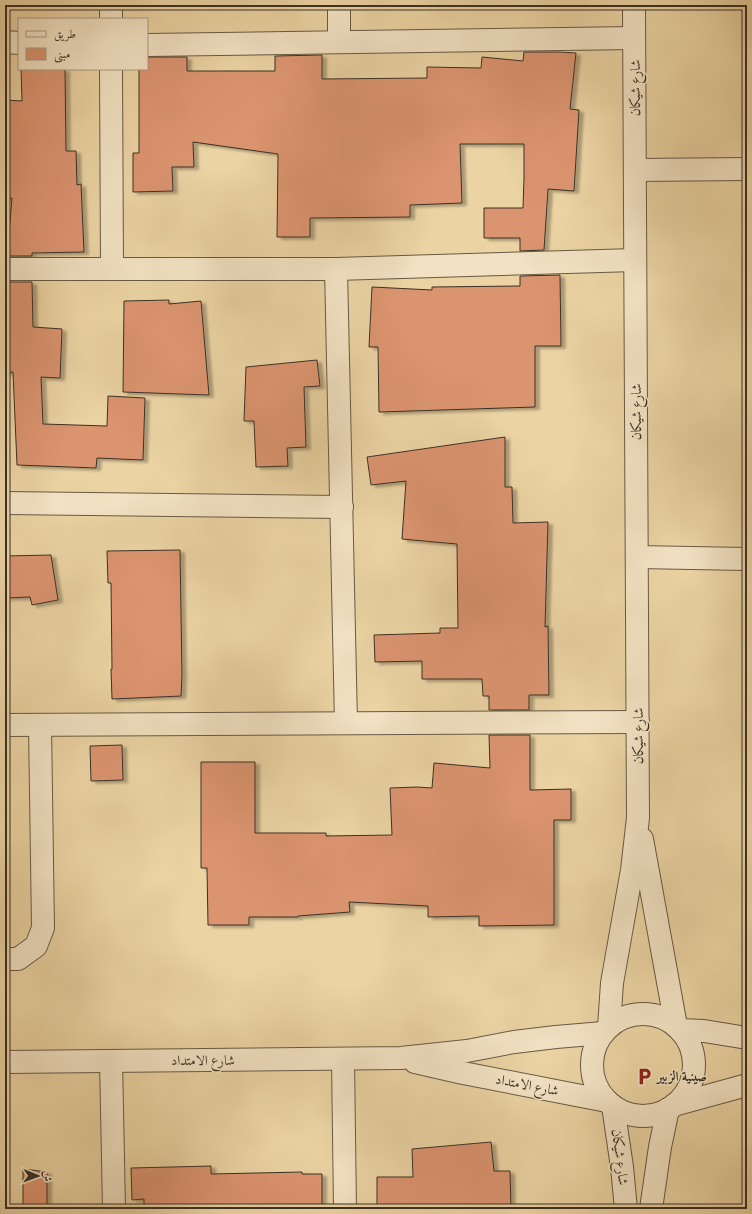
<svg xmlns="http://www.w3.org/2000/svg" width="752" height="1214" viewBox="0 0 752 1214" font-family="'IM FELL Great Primer',Amiri,serif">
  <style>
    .building { fill: #db9470; stroke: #3a3126; filter: url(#shadow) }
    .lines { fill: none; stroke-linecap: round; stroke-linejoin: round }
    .minor-casing { stroke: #665a45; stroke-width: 24 }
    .tertiary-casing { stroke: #665a45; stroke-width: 24 }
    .minor { stroke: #f2e2c3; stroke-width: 22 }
    .tertiary { stroke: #f2e2c3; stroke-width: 22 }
    .labels { text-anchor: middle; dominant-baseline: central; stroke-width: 3; stroke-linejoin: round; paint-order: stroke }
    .street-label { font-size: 14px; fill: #3a3126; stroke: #f2e2c3 }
    .poi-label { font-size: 14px; font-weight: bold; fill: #3a3126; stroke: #f2e2c3; text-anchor: start }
  </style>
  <defs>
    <filter id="shadow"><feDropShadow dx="4.5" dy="2.5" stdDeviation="1" flood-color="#0004"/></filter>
  </defs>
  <rect width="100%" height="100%" fill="#ebd3a3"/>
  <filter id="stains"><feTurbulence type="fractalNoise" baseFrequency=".005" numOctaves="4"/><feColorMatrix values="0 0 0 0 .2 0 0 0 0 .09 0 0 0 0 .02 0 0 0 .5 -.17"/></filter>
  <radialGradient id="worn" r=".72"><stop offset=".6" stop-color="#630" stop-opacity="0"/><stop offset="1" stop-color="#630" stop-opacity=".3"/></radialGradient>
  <g class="building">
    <path d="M524,52H559L576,53L570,109L579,110L574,191L548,189L544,250L520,251V238H484V208H523L524,178V144H460L462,203L410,205V217L310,218V237H277L278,154L193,142L194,167H172L173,191L133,192V153H139V69H147V57H187V71H275V56L322,55V79L427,78V67L481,68L482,57L523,61Z"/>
    <path d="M21,69H65L66,151H76L77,185L81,184L84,252L32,253V256H7L12,198H5V100L22,101Z"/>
    <path d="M560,275L561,346H535V407L379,412L378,347H369L372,287L432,290V287L520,286V276Z"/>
    <path d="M6,282H32L33,327L62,329L60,378L41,377L43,424L107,426L108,396L145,398L143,460L97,458L96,468L17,465L13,372L5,373Z"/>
    <path d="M169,300V304L201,301L209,395L123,392L124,301Z"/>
    <path d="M317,360L320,386L304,387L306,447L287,448L288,466L256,467L254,421H244L246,367Z"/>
    <path d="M505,437V487H512L513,523L548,522L545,627L548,626L549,695H529V710H489V696H483L482,679H422V661L375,662L374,635L440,633V628H458L457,544L402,539L406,481L371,485L367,457Z"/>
    <path d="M180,550L182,675L181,696L112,699L111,669H112L111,583H108L107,551Z"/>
    <path d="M51,555L58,600L32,605L30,597L5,598V556Z"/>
    <path d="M489,735H530V790L571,789V820H554V925L479,926V916L428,917V906L349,902L350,912L298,916V917H249V925H208L207,868H201V762H255V833H326V836L392,835L390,788L417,787L432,788L434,763L490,768Z"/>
    <path d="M122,745L123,780L91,781L90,746Z"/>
    <path d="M491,1142L494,1171H510L511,1209H377V1177H413L412,1149Z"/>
    <path d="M211,1166V1174L302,1172V1174H322V1209H144V1199L132,1200L131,1168Z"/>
    <path d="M23,1169L47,1172V1209H23Z"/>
  </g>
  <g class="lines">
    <defs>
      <g id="minor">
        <path d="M111,5V19"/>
        <path d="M5,42L19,43"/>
        <path d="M339,42V5"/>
        <path d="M147,45L634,38"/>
        <path d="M111,69L112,268"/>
        <path d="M635,170L747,169"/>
        <path d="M5,269H336L635,260"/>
        <path d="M336,269L346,723"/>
        <path d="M5,503L342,507"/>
        <path d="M637,557L747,559"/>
        <path d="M5,725L638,722"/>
        <path d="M5,959H18L36,946L43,928L40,725"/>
        <path d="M343,1059L345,1209"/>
        <path d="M111,1061L114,1209"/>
      </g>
      <g id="tertiary">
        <path d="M642,839L676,1026"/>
        <circle cx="643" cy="1065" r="51"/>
        <path d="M609,1027L612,983L632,870L638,818L634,5"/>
        <path d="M680,1030L704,1031L747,1038"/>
        <path d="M5,1062L401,1058L467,1051L514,1042L556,1037L603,1033"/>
        <path d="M415,1062L463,1073L607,1101"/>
        <path d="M674,1105L747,1085"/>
        <path d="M613,1106L622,1167L626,1209"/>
        <path d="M651,1209L660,1147L668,1109"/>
      </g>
    </defs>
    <use href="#minor" class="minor-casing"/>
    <use href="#tertiary" class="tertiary-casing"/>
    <use href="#minor" class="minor"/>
    <use href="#tertiary" class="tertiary"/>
  </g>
  <defs>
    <symbol id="parking-bare" viewBox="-9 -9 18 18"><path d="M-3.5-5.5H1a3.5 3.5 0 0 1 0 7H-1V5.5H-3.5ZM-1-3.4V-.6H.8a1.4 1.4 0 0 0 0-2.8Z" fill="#8f2418" stroke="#f2e2c3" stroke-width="2.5" paint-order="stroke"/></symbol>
  </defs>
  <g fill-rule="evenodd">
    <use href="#parking-bare" x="632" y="1064" width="25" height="25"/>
  </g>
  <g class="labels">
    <g class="street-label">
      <text transform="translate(635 88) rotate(-90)">شارع شيكان</text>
      <text transform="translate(636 412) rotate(-90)">شارع شيكان</text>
      <text transform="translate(638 736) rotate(-90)">شارع شيكان</text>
      <text x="203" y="1060">شارع الامتداد</text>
      <text transform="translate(527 1085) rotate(11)">شارع الامتداد</text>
      <text transform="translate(620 1157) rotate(83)">شارع شيكان</text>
    </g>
    <g class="poi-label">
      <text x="657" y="1076">صينية الزبير</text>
    </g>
  </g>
  <rect width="752" height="1214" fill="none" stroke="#ebd3a3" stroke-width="20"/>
  <rect x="6" y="6" width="740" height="1202" fill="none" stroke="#3a3126" stroke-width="2"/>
  <rect x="10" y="10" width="732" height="1194" fill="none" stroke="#3a3126"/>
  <rect x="18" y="18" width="130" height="52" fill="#f2e2c3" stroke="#a89b84"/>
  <rect x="26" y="31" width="20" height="6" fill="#f2e2c3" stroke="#a89b84"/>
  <text x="54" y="38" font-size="12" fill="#3a3126">طريق</text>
  <rect x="26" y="48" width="20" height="12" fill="#db9470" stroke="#a89b84"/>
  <text x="54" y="58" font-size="12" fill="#3a3126">مبنى</text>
  <g transform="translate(38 1176) rotate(91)" stroke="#f2e2c3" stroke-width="3" paint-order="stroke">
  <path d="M0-3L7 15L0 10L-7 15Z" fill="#3a3126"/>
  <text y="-6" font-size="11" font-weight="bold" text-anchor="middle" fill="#3a3126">ش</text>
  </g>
  <rect width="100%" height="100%" filter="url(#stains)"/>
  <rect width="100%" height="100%" fill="url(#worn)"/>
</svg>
